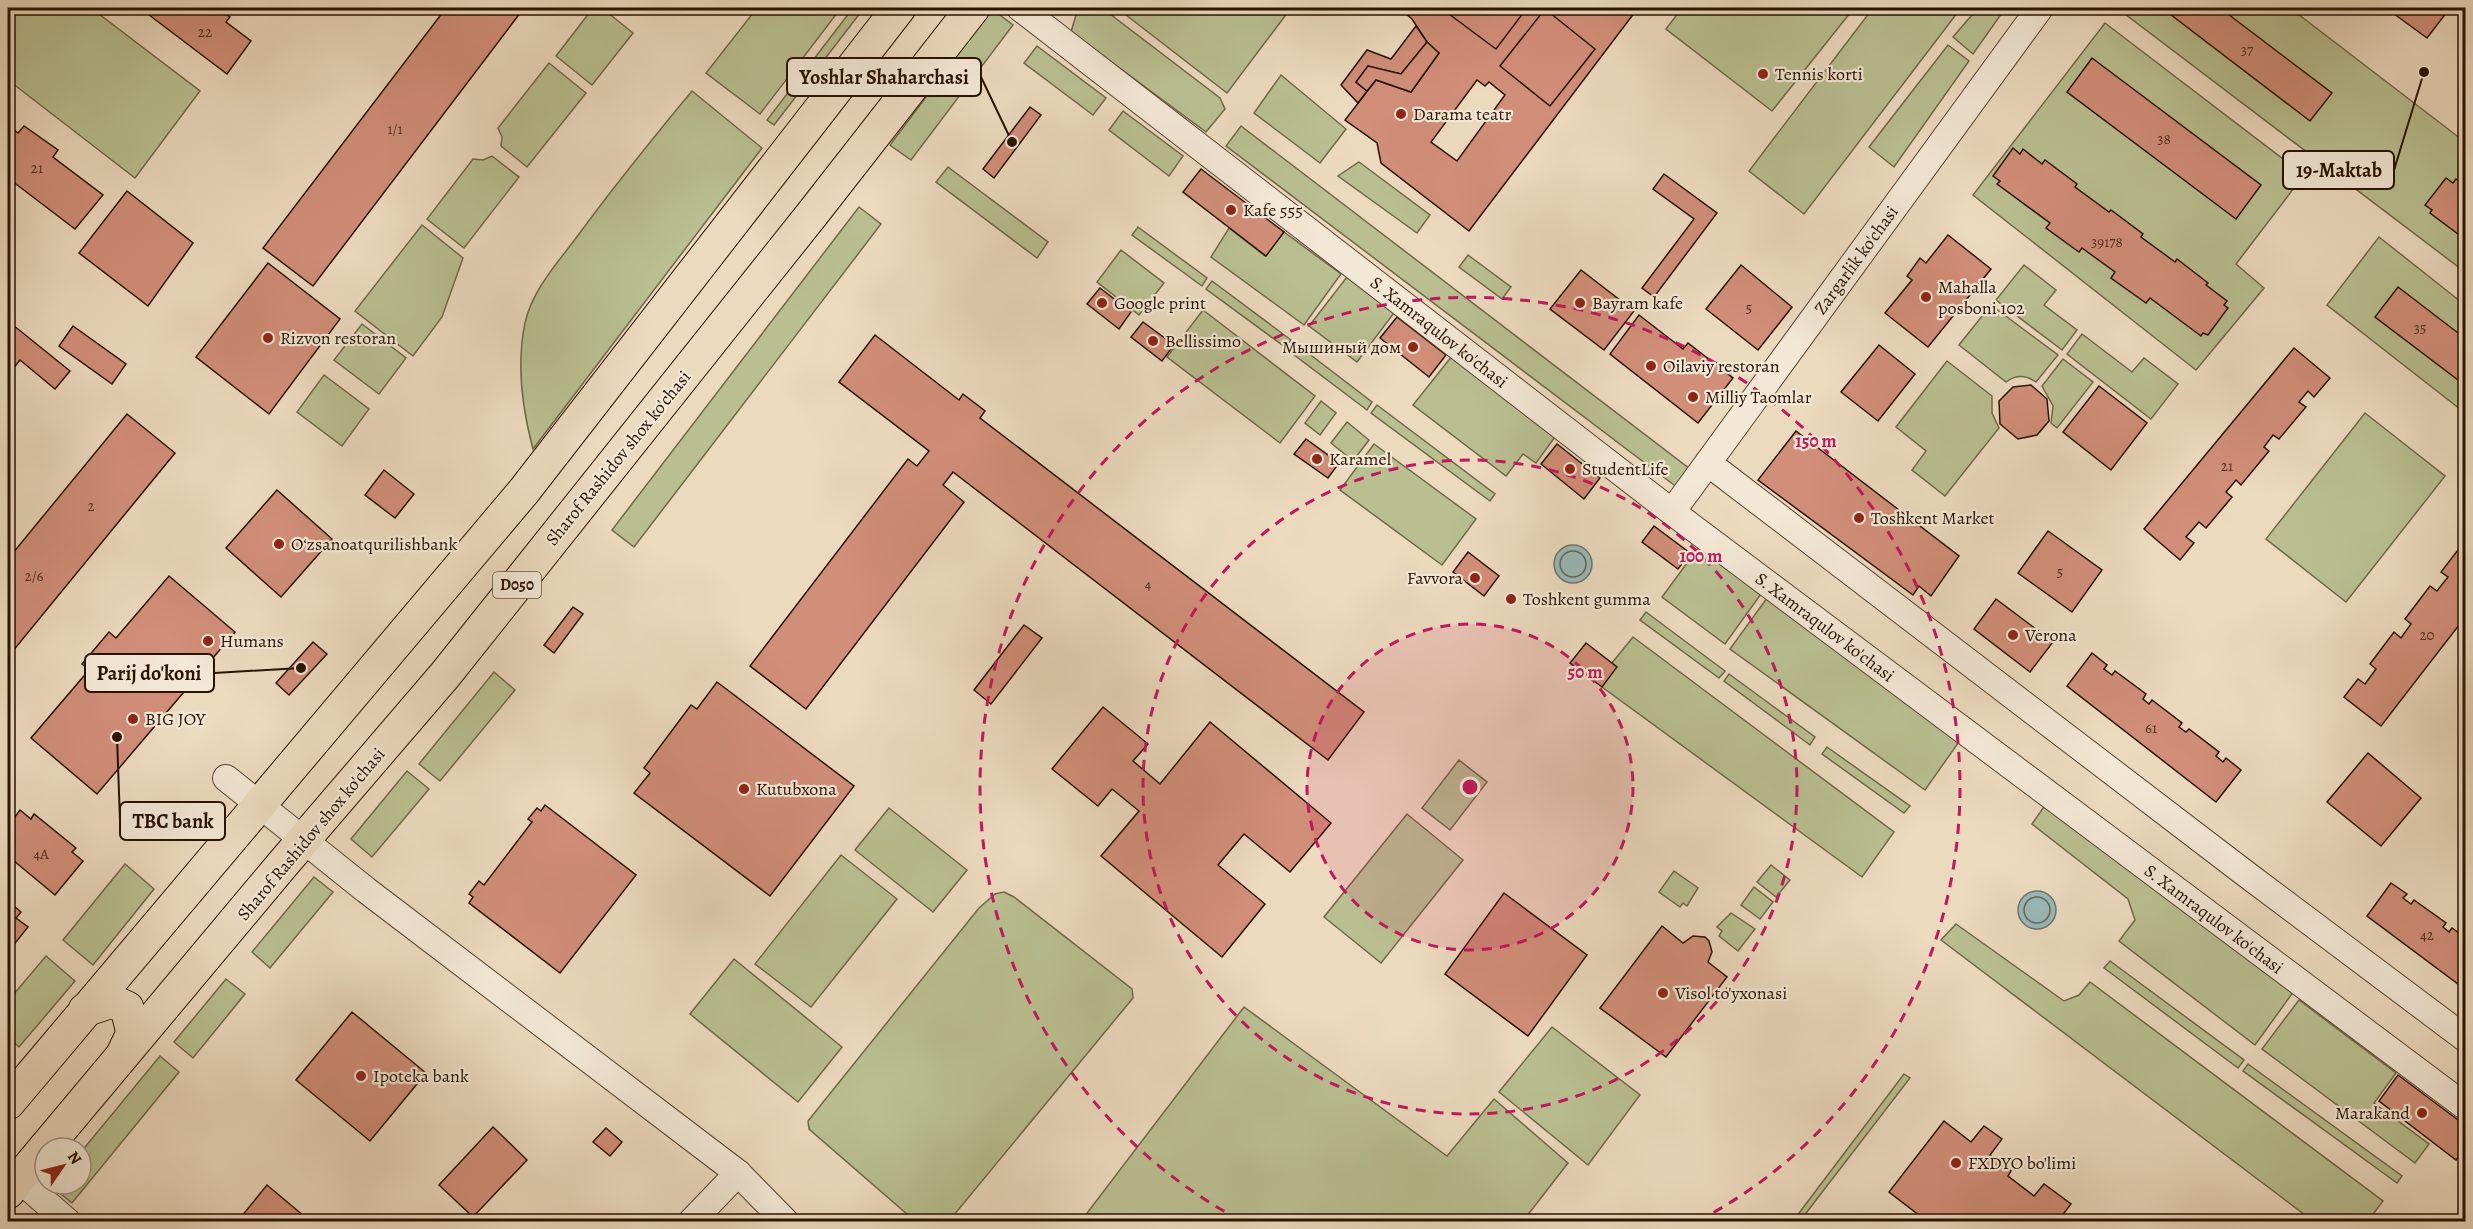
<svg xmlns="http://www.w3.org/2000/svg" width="2473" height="1229" viewBox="0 0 2473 1229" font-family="Alegreya,serif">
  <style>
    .green { fill: #b9bf91; stroke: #706848; stroke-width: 1.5 }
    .water { fill: #9ab9b9; stroke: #6c766f; stroke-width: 1.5 }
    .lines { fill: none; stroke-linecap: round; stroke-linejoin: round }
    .shore { stroke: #61665c; stroke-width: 1.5 }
    .building { fill: #d18e79; stroke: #281200; stroke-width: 1.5; fill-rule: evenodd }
    .minor-casing { stroke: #594430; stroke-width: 28 }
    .primary-casing { stroke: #281200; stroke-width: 35 }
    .minor { stroke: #f3e7d5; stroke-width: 26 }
    .primary { stroke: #ecdabf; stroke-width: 33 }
    .ring { fill: none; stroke: #c2185b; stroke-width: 3; stroke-dasharray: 10 8 }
    .poi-dot { fill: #8f2418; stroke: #f3e7d5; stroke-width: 2 }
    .labels { text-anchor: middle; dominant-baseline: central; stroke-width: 4.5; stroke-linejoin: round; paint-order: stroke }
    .number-label { font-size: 15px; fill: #52311e }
    .shield { fill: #f3e7d5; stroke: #655240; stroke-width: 1.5 }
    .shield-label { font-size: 16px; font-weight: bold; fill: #281200 }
    .poi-label { font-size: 18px; fill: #281200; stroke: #f3e7d5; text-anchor: start }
    .street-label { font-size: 18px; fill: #281200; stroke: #f3e7d5 }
    .centre { fill: #c2185b; stroke: #f3e7d5; stroke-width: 3 }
    .ring-label { font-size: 18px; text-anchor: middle; font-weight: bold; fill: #c2185b; stroke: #f3e7d5; stroke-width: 4.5; stroke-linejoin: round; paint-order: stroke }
    .leader { fill: none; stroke: #281200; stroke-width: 2 }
    .callout-dot { fill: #281200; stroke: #f3e7d5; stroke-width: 2 }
    .callout { fill: #f3e7d5; stroke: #281200; stroke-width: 2 }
    .callout-label { font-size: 20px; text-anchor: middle; font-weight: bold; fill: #281200 }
  </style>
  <rect width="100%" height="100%" fill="#ecdabf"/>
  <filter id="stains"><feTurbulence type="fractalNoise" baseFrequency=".00333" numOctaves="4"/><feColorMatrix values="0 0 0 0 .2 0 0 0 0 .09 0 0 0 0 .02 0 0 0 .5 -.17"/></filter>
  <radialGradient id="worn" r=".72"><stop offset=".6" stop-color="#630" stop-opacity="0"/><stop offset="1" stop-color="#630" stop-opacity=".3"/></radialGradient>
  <g class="green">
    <path d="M8,8H91L200,91L135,178L8,80Z"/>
    <path d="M593,8H602L633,33L592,85L556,56Z"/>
    <path d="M757,8H841L760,114L706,73Z"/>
    <path d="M853,8H864L774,125L767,120Z"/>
    <path d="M1078,8H1102L1220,98L1225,109L1206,132L1071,32Z"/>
    <path d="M1117,8H1291L1227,93Z"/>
    <path d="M1682,8H1854L1772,111L1666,29Z"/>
    <path d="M1873,8H1961L1804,214L1749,171Z"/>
    <path d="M1978,8H1995L2002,13L1973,54L1953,37Z"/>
    <path d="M2117,8H2290L2465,142V272Z"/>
    <path d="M992,9L1013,25L911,160L890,145Z"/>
    <path d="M2105,23L2304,175L2236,264L2264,288L2196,370L1973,195Z"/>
    <path d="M1948,45L1969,61L1894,167L1869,147Z"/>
    <path d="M1037,46L1106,98L1093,115L1024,63Z"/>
    <path d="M549,63L586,93L527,167L501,146L502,137L498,128Z"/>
    <path d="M1281,75L1346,129L1320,163L1254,113Z"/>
    <path d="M692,91L762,148L533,449C522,408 516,366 525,323C532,290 559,261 579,234C615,185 653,138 692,91Z"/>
    <path d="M1123,111L1183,156L1169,176L1109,130Z"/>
    <path d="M1241,126L1690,469L1678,488L1226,146Z"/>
    <path d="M492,156L519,177L464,248L427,219L473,159L483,160Z"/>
    <path d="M1359,162L1430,215L1417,233L1338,176Z"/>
    <path d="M948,167L1048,242L1037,258L936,182Z"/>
    <path d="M859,207L881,224L634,547L612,530Z"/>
    <path d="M422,225L463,258L442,317L413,356L355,311Z"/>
    <path d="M1138,227L1207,278L1202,286L1132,235Z"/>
    <path d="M1229,228L1265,256L1284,232L1341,274L1304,325L1211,257Z"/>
    <path d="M2379,237L2465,305V413L2327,305Z"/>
    <path d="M1121,250L1164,283L1139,315L1097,282Z"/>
    <path d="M1468,255L1511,287L1502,299L1459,267Z"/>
    <path d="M2024,265L2056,290L2044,305L2077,330L2062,350L1996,300Z"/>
    <path d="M1347,277L1394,313L1357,362L1309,326Z"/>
    <path d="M1212,281L1291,340L1285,347L1206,289Z"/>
    <path d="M1991,305L2058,355L2036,382C2026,375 2016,374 2006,382L1959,345Z"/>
    <path d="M1203,310L1315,396L1280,443L1167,357Z"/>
    <path d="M362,324L406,358L379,394L334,360Z"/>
    <path d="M2082,334L2132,372L2144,358L2178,384L2151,419L2067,354Z"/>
    <path d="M1295,343L1372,402L1367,410L1289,351Z"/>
    <path d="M1452,356L1555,437L1536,463L1523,454L1506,476L1413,405Z"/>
    <path d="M2063,359L2093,382L2057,428L2051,423L2053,406L2042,386Z"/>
    <path d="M1947,361L1992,396V413L1999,428L1945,496L1912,470L1926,451L1896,427Z"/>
    <path d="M324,375L369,409L342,446L297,412Z"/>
    <path d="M1321,401L1336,413L1320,435L1305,423Z"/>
    <path d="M1377,405L1495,494L1490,501L1371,413Z"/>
    <path d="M2365,413L2445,476L2346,602L2266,539Z"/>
    <path d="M1347,422L1369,440L1353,461L1331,443Z"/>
    <path d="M1374,444L1476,519L1442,565L1340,490Z"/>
    <path d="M1698,548L1761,594L1725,644L1662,597Z"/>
    <path d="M1767,598L1961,739L1925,790L1730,649Z"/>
    <path d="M1646,612L1725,671L1719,678L1640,620Z"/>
    <path d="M1633,637L1894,832L1862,877L1602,687L1612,663Z"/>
    <path d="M494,672L515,690L440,781L419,764Z"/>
    <path d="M1729,674L1815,737L1810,745L1724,681Z"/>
    <path d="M1827,747L1910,806L1904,813L1822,754Z"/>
    <path d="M1459,760L1487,782L1450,830L1422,808Z"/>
    <path d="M407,771L429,789L372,857L351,839Z"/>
    <path d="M2045,805L2294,991L2255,1045L2119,941L2135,920L2128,899L2032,824Z"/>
    <path d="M889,808L967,870L933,912L855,850Z"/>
    <path d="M1407,814L1463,860L1381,963L1324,917Z"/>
    <path d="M841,855L897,899L811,1007L755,964Z"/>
    <path d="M125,864L154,889L93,965L63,940Z"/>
    <path d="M1771,865L1790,880L1776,897L1757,882Z"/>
    <path d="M1674,871L1698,888L1687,906L1683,903L1680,907L1659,892Z"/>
    <path d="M314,877L333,892L270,968L252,952Z"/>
    <path d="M1754,887L1773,902L1760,919L1741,905Z"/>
    <path d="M1004,892L1014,897L1132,989L1133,998L949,1221H915L809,1129L808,1121L979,908L995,894Z"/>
    <path d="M1731,913L1755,929L1738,951L1719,936L1722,931L1717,927Z"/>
    <path d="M1956,924L2064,1001L2079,995L2090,982L2383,1201L2368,1221H2313L1941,940Z"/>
    <path d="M46,956L75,981L19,1047L8,1037V1001Z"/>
    <path d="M734,959L842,1047L798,1102L690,1014Z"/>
    <path d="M2110,961L2244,1060L2238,1068L2104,968Z"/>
    <path d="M226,979L245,994L193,1058L174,1042Z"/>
    <path d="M2299,1000L2396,1073L2374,1103L2429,1144L2415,1163L2262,1049Z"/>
    <path d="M1244,1007L1447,1156L1494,1099L1568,1163L1523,1221H1081Z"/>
    <path d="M1552,1027L1640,1095L1588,1165L1499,1092Z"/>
    <path d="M160,1056L179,1072L72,1203L52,1187L55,1184H81V1152Z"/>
    <path d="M2248,1064L2402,1176L2397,1183L2243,1071Z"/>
    <path d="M1904,1074L1910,1078L1800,1221H1793Z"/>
  </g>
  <g class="water">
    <circle cx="1573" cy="564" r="19"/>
    <circle cx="2037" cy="910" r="19"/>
  </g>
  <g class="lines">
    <g class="shore">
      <circle cx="1573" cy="564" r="13"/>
      <circle cx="2037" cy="910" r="13"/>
    </g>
  </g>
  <g class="building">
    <path d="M140,8H217L230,17L226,22L251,41L227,74Z"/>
    <path d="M446,8H524L313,286L263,248Z"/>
    <path d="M1399,8H1638L1469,231L1381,163L1377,143L1345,120L1376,80L1411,92L1439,53L1427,42L1412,19ZM1477,80L1485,86L1489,82L1505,95L1457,161L1431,142Z"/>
    <path d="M1441,8H1527L1496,49Z"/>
    <path d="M2162,8H2220L2332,93L2310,121Z"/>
    <path d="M2386,8H2450L2427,38Z"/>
    <path d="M1545,9L1595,49L1550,106L1500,66Z"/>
    <path d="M1416,26L1427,42L1401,74L1368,66L1356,82L1367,91L1358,103L1341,85L1367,50L1391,59Z"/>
    <path d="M1427,42L1439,53L1411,92L1376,80L1367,91L1356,82L1368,66L1401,74Z"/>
    <path d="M2092,58L2261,185L2236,219L2067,92Z"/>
    <path d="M1030,107L1041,115L994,178L983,169Z"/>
    <path d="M8,125L18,133L24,126L58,150L53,157L103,195L75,229L8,178Z"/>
    <path d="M2013,148L2020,154L2023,149L2042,164L2045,160L2077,184L2075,187L2109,212L2111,210L2143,234L2141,237L2175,262L2177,259L2208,283L2206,285L2227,301L2224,305L2228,308L2208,335L2203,333L2201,336L2150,298L2146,303L2111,278L2115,272L2082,248L2079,252L2046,228L2050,223L1997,184L2000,181L1993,176Z"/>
    <path d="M1201,169L1284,232L1266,256L1183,192Z"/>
    <path d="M1664,174L1717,213L1654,297L1642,288L1694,219L1653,189Z"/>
    <path d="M2446,178L2453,183L2456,179L2466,186V240L2430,213L2432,210L2425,205Z"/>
    <path d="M127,191L193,243L148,306L79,253Z"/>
    <path d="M1948,235L1991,269L1928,347L1885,313L1912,280L1907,276L1920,258L1926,263Z"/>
    <path d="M268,263L340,319L269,414L196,357Z"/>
    <path d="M1741,265L1792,307L1758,350L1706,309Z"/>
    <path d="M1581,270L1634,311L1604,350L1550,309Z"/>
    <path d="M2398,287L2466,339V386L2375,317Z"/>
    <path d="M1100,288L1131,312L1119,329L1087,304Z"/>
    <path d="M1639,315L1683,349L1688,343L1733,378L1698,423L1610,354Z"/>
    <path d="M1397,317L1446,355L1429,377L1380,338Z"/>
    <path d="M8,321L70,371L55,389L20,360L8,375Z"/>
    <path d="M1143,322L1174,345L1162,361L1131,337Z"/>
    <path d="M73,326L126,364L112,384L59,346Z"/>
    <path d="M875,335L959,400L963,394L985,411L980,418L1364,712L1328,760L953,472L943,485L964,502L806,709L750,666L908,459L917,466L929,451L839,382Z"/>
    <path d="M1879,345L1915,374L1878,421L1841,392Z"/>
    <path d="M2294,348L2330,378L2314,397L2308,391L2299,402L2306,407L2279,439L2273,435L2264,447L2269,451L2241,485L2236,480L2226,492L2232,497L2206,528L2199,522L2186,537L2194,543L2180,560L2144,529Z"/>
    <path d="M2031,385L2047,399L2049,421L2037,435L2018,439L2000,424L1999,401L2013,387Z"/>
    <path d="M2099,386L2147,423L2111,470L2063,432Z"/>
    <path d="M127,414L175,453L8,657V559Z"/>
    <path d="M1796,431L1959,556L1931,596L1919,586L1913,595L1758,480Z"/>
    <path d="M1306,439L1339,463L1328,478L1294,454Z"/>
    <path d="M1557,444L1600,478L1584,499L1541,464Z"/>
    <path d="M384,470L414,494L395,518L365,495Z"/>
    <path d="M277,490L332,539L281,597L226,548Z"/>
    <path d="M1654,526L1690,553L1678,569L1642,542Z"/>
    <path d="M2048,531L2102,570L2072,612L2018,573Z"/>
    <path d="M2465,541L2466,616L2381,726L2344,697L2358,679L2365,684L2376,669L2370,664L2394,632L2401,638L2411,624L2405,619L2430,586L2437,591L2448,577L2441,572Z"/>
    <path d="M1468,552L1499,576L1484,596L1453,572Z"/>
    <path d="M169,576L235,632L97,794L31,738L89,670L82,664L109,632L116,638Z"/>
    <path d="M1996,599L2053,642L2030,672L1974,629Z"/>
    <path d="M573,607L583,614L554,653L544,645Z"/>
    <path d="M1024,625L1042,638L991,704L974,690Z"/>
    <path d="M313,642L327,654L289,695L276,683Z"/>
    <path d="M1586,643L1617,667L1602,687L1570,663Z"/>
    <path d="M2092,653L2107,665L2104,669L2112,675L2115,671L2146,694L2143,699L2149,704L2152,700L2182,723L2179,727L2186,732L2189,729L2219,752L2216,756L2223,762L2226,758L2241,770L2216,802L2067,686Z"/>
    <path d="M717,682L854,786L770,896L634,793L650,773L644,768L691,705L697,709Z"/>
    <path d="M1103,707L1148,744L1133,761L1160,784L1210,722L1331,823L1290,872L1244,834L1218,865L1265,904L1222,957L1101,856L1139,811L1112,789L1098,806L1052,769Z"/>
    <path d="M2368,753L2421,798L2381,846L2327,802Z"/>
    <path d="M545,805L636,875L560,973L469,903L473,897L469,894L479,881L484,885L532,822L528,819L537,808L541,811Z"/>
    <path d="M20,810L31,819L34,814L76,848L72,852L83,861L55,895L8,856V826Z"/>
    <path d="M2391,883L2407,894L2403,898L2411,904L2414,900L2446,923L2443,927L2449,932L2452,928L2466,938V990L2367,916Z"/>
    <path d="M1504,893L1587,955L1528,1036L1445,974Z"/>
    <path d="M8,901L21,912L16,918L28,927L8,952Z"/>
    <path d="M1662,926L1683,943L1693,936L1705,937L1709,941L1712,952L1708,962L1727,977L1666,1057L1600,1008Z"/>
    <path d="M352,1012L426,1073L370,1141L296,1080Z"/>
    <path d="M2398,1075L2466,1126V1148L2456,1160L2379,1101Z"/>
    <path d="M1944,1121L1971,1142L1984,1126L2002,1139L1990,1155L2011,1171L2008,1176L2034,1196L2044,1184L2071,1204L2061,1217L2067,1222H1928L1889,1192Z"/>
    <path d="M493,1127L527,1160L473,1217L439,1185Z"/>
    <path d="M606,1128L622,1142L610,1156L593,1142Z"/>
    <path d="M267,1185L311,1222H237Z"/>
  </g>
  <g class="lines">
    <defs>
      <g id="minor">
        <path d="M1020,8L1672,512L2466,1107"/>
        <path d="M1708,463L2246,874L2466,1039"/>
        <path d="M1672,512L2040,8"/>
        <path d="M226,778L366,890L738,1173L786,1222"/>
        <path d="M19,1179L68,1222"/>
        <path d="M691,1222L738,1173"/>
      </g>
      <g id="primary">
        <path d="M85,1010L112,1001L127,1008L133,1033L123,1054"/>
        <path d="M8,1103L524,491L899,8"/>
        <path d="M45,1148L282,865L445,675L813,213L973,8"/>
        <path d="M8,1192L45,1148"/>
      </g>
    </defs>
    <use href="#minor" class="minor-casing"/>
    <use href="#primary" class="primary-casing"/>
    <use href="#minor" class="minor"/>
    <use href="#primary" class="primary"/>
  </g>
  <circle cx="1470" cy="787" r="163" fill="#c2185b" fill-opacity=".12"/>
  <g class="ring">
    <circle cx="1470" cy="787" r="163"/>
    <circle cx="1470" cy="787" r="327"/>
    <path d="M1240 1220A490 490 0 1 1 1700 1220"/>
  </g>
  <g class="poi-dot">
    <circle cx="1763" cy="74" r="6"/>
    <circle cx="1401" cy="114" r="6"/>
    <circle cx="1231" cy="210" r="6"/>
    <circle cx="1926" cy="297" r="6"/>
    <circle cx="1102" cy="303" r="6"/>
    <circle cx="1580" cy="303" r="6"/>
    <circle cx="268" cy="338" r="6"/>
    <circle cx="1153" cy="341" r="6"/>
    <circle cx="1413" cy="347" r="6"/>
    <circle cx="1651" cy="366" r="6"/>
    <circle cx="1693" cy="397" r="6"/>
    <circle cx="1317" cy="459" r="6"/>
    <circle cx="1570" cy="469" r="6"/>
    <circle cx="1859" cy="518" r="6"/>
    <circle cx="279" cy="544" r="6"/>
    <circle cx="1475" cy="578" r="6"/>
    <circle cx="1511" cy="599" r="6"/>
    <circle cx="2013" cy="635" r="6"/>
    <circle cx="208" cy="641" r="6"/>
    <circle cx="133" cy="719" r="6"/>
    <circle cx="744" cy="789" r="6"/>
    <circle cx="1663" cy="993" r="6"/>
    <circle cx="361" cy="1076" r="6"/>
    <circle cx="2422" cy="1113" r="6"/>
    <circle cx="1956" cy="1163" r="6"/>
  </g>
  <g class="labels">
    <g class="number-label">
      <text x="205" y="32">22</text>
      <text x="2247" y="50">37</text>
      <text x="395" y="129">1/1</text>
      <text x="2164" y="139">38</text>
      <text x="37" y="168">21</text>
      <text x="2107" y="242">39178</text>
      <text x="1749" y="308">5</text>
      <text x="2420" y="328">35</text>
      <text x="2227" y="466">21</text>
      <text x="91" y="506">2</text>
      <text x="2060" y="572">5</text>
      <text x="34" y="576">2/6</text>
      <text x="1148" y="584">4</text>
      <text x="2427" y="635">20</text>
      <text x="2151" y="728">61</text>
      <text x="41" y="854">4А</text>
      <text x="2427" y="935">42</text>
    </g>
    <rect class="shield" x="493" y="572" width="48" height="26" rx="4.5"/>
    <g class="shield-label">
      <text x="517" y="585">D050</text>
    </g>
    <g class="poi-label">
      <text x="1775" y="74">Tennis korti</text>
      <text x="1413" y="114">Darama teatr</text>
      <text x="1243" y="210">Kafe 555</text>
      <text x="1938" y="287">Mahalla<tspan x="1938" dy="21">posboni 102</tspan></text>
      <text x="1114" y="303">Google print</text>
      <text x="1592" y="303">Bayram kafe</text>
      <text x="280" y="338">Rizvon restoran</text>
      <text x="1165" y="341">Bellissimo</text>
      <text x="1401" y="347" text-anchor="end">Мышиный дом</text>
      <text x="1663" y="366">Oilaviy restoran</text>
      <text x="1705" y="397">Milliy Taomlar</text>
      <text x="1329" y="459">Karamel</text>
      <text x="1582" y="469">StudentLife</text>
      <text x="1871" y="518">Toshkent Market</text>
      <text x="291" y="544">Oʻzsanoatqurilishbank</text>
      <text x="1463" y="578" text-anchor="end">Favvora</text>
      <text x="1523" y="599">Toshkent gumma</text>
      <text x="2025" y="635">Verona</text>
      <text x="220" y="641">Humans</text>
      <text x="145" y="719">BIG JOY</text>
      <text x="756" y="789">Kutubxona</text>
      <text x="1675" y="993">Visol to'yxonasi</text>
      <text x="373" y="1076">Ipoteka bank</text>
      <text x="2410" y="1113" text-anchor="end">Marakand</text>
      <text x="1968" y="1163">FXDYO bo'limi</text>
    </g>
    <g class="street-label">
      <text transform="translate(1856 260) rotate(-54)">Zargarlik ko'chasi</text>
      <text transform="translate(1439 332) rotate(38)">S. Xamraqulov ko'chasi</text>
      <text transform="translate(618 458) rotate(-51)">Sharof Rashidov shox ko'chasi</text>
      <text transform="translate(1825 627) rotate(37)">S. Xamraqulov ko'chasi</text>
      <text transform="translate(311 834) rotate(-50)">Sharof Rashidov shox ko'chasi</text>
      <text transform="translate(2214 919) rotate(37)">S. Xamraqulov ko'chasi</text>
    </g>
  </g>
  <circle cx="1470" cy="787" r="9" class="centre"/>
  <g class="ring-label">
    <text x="1816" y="447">150 m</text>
    <text x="1701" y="562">100 m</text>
    <text x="1585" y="678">50 m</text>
  </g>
  <path class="leader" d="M1012 142L981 77M2424 72L2394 170M301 668L214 673M117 737L120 821"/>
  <g class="callout-dot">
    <circle cx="1012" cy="142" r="6"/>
    <circle cx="2424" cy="72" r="6"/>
    <circle cx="301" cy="668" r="6"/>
    <circle cx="117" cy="737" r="6"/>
  </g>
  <g class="callout">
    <rect x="787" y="58" width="194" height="38" rx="6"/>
    <rect x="2283" y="151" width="111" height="38" rx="6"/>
    <rect x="85" y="654" width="129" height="38" rx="6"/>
    <rect x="120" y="802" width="105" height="38" rx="6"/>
  </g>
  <g class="callout-label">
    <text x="884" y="84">Yoshlar Shaharchasi</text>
    <text x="2339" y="177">19-Maktab</text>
    <text x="149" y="680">Parij do'koni</text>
    <text x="173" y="828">TBC bank</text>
  </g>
  <rect width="2473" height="1229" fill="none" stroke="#ecdabf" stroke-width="30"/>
  <rect x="9" y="9" width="2455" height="1211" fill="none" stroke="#281200" stroke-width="3"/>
  <rect x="15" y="15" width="2443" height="1199" fill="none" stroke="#281200" stroke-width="1.5"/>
  <g transform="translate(63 1166) rotate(55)"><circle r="28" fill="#f3e7d5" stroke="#a29280" stroke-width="1.5"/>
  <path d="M0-4.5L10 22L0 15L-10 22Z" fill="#8f2418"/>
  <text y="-9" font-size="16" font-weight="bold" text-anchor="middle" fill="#281200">N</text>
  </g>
  <rect width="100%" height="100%" filter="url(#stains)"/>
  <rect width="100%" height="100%" fill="url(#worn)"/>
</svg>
